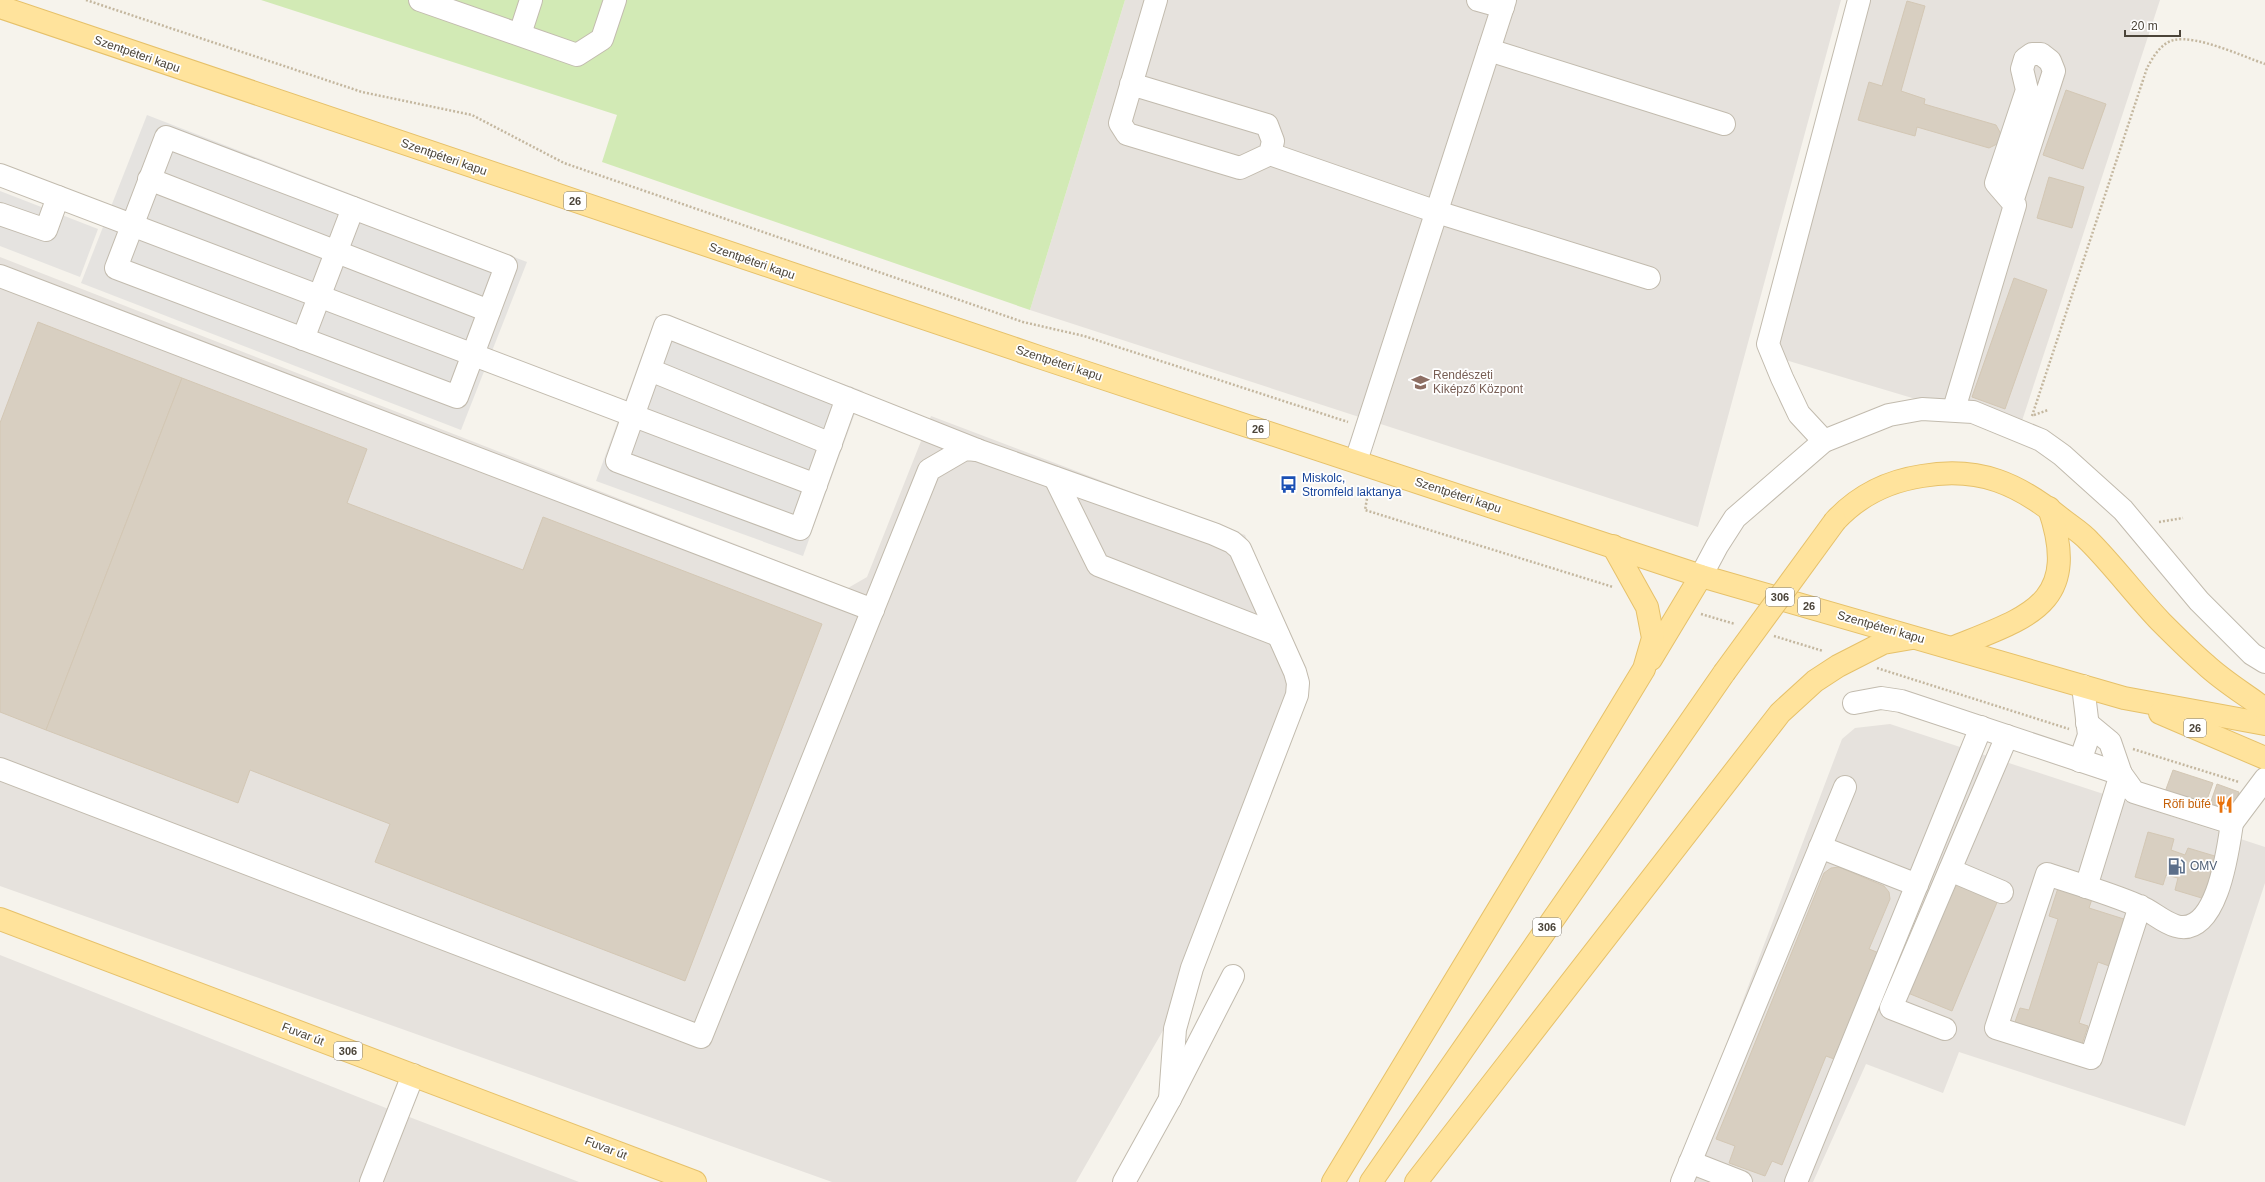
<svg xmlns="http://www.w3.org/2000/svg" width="2265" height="1182" viewBox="0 0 2265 1182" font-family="Arial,sans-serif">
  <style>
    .industrial { fill: #e6e2dd }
    .green { fill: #d2eab5 }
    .parking { fill: #e5e3e0 }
    .building { fill: #d8cfc1; stroke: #d3c7b4 }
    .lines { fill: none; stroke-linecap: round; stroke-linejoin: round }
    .minor-casing { stroke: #c2bbae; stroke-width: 24 }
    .major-casing { stroke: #e6c16a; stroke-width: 24 }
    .path { stroke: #c4b79f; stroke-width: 2.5; stroke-dasharray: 2 2; stroke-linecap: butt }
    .minor { stroke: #fff; stroke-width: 22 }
    .major { stroke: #ffe39c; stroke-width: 22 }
    .major-bridge-casing { stroke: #e6c16a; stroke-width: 24; stroke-linecap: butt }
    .major-bridge { stroke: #ffe39c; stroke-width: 22 }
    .labels { text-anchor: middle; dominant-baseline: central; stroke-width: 3.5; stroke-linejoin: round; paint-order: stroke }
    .shield { fill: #fff; stroke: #817c74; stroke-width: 1 }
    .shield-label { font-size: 11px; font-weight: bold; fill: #4b4439 }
    .street-label { font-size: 12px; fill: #4b4439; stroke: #fff }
    .education-label { font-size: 12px; fill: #785e54; stroke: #fff; text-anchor: start }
    .transit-label { font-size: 12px; fill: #164399; stroke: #fff; text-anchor: start }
    .food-label { font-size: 12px; fill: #c56008; stroke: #fff; text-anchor: end }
    .service-label { font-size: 12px; fill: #4e5e75; stroke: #fff; text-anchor: start }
  </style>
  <rect width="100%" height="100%" fill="#f6f3ec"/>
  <g class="industrial">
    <path d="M1125,0H1841L1698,527L1030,310Z"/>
    <path d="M1869,0H2160L2019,430L1772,356Z"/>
    <path d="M0,257L848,588L867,577L931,416L1245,535L1307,685L1165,1027L1076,1182H832L0,886Z"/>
    <path d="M1890,724L2265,847V883L2185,1126L1959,1052L1943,1093L1866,1064L1813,1182H1674L1842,739L1855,728Z"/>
    <path d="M0,955L391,1110L579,1182H0Z"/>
  </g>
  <path class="green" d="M261,0H1125L1030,310L602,162L617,115Z"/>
  <g class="parking">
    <path d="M147,115L527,262L461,430L81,283Z"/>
    <path d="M0,191L98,229L80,277L0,246Z"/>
    <path d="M656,316L863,391L803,556L596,481Z"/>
  </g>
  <g class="building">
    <path d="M1907,1L1925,6L1901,91L1925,99L1924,104L1996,125L2001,134L1999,143L1989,148L1917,127L1915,136L1858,120L1869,82L1882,86Z"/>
    <path d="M2066,90L2106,104L2083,169L2043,155Z"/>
    <path d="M2049,177L2084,187L2072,228L2037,218Z"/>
    <path d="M2014,278L2047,290L2005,409L1972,397Z"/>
    <path d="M38,322L182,378L46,730L0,712V423Z"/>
    <path d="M182,378L367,449L347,503L523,570L543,517L822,624L685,981L375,862L390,824L250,770L238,803L46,730Z"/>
    <path d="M2173,770L2213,783L2205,805L2165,792Z"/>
    <path d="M2217,784L2239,792L2232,815L2209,807Z"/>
    <path d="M2148,832L2174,839L2171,850L2185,855L2188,848L2218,857L2205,899L2175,890L2178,878L2166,875L2163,885L2135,877Z"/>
    <path d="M1839,867L1884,886L1889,892L1890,899L1869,949L1879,953L1834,1059L1826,1056L1782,1165L1772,1161L1765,1176L1729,1163L1735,1146L1716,1139L1824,873L1831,868Z"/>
    <path d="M1948,880L1998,900L1952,1011L1903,991Z"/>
    <path d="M2058,888L2092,899L2089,908L2127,920L2112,967L2098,962L2079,1023L2088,1026L2082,1044L2015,1022L2020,1008L2029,1010L2058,919L2049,916Z"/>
  </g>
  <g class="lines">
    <defs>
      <g id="minor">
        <path d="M420,0L577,55L602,39L615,0"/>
        <path d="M1478,0L1503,7"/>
        <path d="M520,34L531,0"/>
        <path d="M1489,50L1724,124"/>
        <path d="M1131,84L1267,125L1273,141L1270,154L1240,168L1127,134L1120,123L1156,0"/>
        <path d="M166,137L506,266L457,397L116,268Z"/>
        <path d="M1270,154L1437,212L1649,278"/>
        <path d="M0,175L816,485"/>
        <path d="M149,179L489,311"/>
        <path d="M0,214L46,230L58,197"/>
        <path d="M0,276L873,610"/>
        <path d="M303,339L353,208"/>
        <path d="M650,370L831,444"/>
        <path d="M847,398L800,529L617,461L665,326L977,450"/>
        <path d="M1954,409L2015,205L1996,183L2027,90L2022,69L2025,59L2032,54H2041L2050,61L2054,71L2012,202"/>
        <path d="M1824,441L1799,414L1782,378L1768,344L1859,0"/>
        <path d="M1356,461L1505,0"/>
        <path d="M1055,478L1098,565L1278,635"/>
        <path d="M1701,576L1717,546L1735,518L1824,441L1889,415L1922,409L1973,412L2041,440L2062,455L2123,510L2199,601L2252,654L2265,662"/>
        <path d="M1854,703L1881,698L1901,701L2121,774"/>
        <path d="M2087,723L2110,742L2121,774L2134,792L2232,823L2265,779"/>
        <path d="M2080,761L2089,735L2083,686"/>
        <path d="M0,769L701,1037L929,470L965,449L977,450L1214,534L1232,542L1240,549L1295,672L1298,683L1297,695L1192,968L1175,1029L1170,1099"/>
        <path d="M1820,847L1917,885"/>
        <path d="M1950,870L2002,892"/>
        <path d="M2086,887L2121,774"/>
        <path d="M2140,906L2091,1058L1996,1028L2047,874C2077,884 2109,893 2139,906C2152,911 2162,922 2176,926C2217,938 2228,850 2232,823"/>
        <path d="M1945,1029L1891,1008L2007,736"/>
        <path d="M1690,1162L1741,1182"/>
        <path d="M371,1182L413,1075"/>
        <path d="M1124,1182L1170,1099L1233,976"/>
        <path d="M1682,1182L1845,787"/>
        <path d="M1796,1182L1981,727"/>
      </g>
      <g id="major">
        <path d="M0,7L1039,357L1701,576L2124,698L2265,724"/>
        <path d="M1835,521C1858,496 1889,481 1922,476C1980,466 2019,484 2063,520C2072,527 2082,533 2089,541C2114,566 2136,596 2161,622C2175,636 2190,651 2205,664C2223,681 2245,694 2265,709"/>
        <path d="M1952,648C2028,617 2082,605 2049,508"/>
        <path d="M1651,659L1701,576"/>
        <path d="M2160,713L2265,758"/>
        <path d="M0,919L695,1182"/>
        <path d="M1333,1182L1644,669L1653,638L1647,607L1613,546"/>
        <path d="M1371,1182L1724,673"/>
        <path d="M1416,1182L1780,713L1815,681L1838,666L1883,643L1912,638"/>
      </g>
    </defs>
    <use href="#minor" class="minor-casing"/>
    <use href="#major" class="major-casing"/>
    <g class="path">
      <path d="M86,0L362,92L472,115L564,163L1023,322L1084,336L1348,422"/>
      <path d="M2034,415L2048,410"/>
      <path d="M2032,416L2147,68C2153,57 2161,43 2174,40C2197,35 2242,56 2265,64"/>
      <path d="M1369,487L1365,510L1613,587"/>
      <path d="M2159,522L2183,518"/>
      <path d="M1701,614L1735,624"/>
      <path d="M1774,636L1823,651"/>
      <path d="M1877,668L2069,729"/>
      <path d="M2133,749L2239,782"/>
    </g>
    <use href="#minor" class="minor"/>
    <use href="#major" class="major"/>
    <defs>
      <path id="major-bridge" d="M1724,673L1835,521"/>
    </defs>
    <use href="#major-bridge" class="major-bridge-casing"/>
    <use href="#major-bridge" class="major-bridge"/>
  </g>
  <defs>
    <symbol id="school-bare" viewBox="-9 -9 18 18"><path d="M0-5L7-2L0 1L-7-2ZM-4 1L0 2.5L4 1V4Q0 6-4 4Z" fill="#8d6e63" stroke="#fff" stroke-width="2.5" paint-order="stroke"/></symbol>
    <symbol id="bus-bare" viewBox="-9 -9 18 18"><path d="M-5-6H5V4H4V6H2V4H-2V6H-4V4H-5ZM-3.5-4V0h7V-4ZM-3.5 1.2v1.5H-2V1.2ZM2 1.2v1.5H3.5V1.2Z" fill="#1a4fb4" stroke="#fff" stroke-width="2.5" paint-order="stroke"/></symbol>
    <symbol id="restaurant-bare" viewBox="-9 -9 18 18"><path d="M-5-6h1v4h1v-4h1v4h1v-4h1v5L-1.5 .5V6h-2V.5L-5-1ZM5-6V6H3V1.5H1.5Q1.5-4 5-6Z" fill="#e8710a" stroke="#fff" stroke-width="2.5" paint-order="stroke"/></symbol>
    <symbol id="fuel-bare" viewBox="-9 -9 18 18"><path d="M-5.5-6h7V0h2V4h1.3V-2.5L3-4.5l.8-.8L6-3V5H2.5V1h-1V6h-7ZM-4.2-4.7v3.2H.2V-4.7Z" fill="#5c6f8a" stroke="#fff" stroke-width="2.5" paint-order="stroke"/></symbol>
  </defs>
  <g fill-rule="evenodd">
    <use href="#school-bare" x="1408" y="370" width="25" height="25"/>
    <use href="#bus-bare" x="1276" y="472" width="25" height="25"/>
    <use href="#restaurant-bare" x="2212" y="792" width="25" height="25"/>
    <use href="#fuel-bare" x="2164" y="854" width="25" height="25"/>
  </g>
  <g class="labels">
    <g class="shield">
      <rect x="564" y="192" width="22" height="18" rx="3"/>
      <rect x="1247" y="420" width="22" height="18" rx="3"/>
      <rect x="1766" y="588" width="28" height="18" rx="3"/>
      <rect x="1798" y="597" width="22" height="18" rx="3"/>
      <rect x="2184" y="719" width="22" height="18" rx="3"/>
      <rect x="1533" y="918" width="28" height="18" rx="3"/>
      <rect x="334" y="1042" width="28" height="18" rx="3"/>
    </g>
    <g class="shield-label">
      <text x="575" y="201">26</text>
      <text x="1258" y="429">26</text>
      <text x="1780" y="597">306</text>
      <text x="1809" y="606">26</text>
      <text x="2195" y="728">26</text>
      <text x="1547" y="927">306</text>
      <text x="348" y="1051">306</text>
    </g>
    <g class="street-label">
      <text transform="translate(137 54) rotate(19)">Szentpéteri kapu</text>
      <text transform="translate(444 157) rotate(19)">Szentpéteri kapu</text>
      <text transform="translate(752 261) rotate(19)">Szentpéteri kapu</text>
      <text transform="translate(1059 363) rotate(18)">Szentpéteri kapu</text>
      <text transform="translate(1458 495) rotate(18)">Szentpéteri kapu</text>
      <text transform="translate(1881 627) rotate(16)">Szentpéteri kapu</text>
      <text transform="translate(303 1034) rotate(21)">Fuvar út</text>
      <text transform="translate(606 1148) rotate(21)">Fuvar út</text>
    </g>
    <g class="education-label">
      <text x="1433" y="375">Rendészeti<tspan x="1433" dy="14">Kiképző Központ</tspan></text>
    </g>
    <g class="transit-label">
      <text x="1302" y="478">Miskolc,<tspan x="1302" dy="14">Stromfeld laktanya</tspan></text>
    </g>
    <g class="food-label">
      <text x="2211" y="804">Röfi büfé</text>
    </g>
    <g class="service-label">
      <text x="2190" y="866">OMV</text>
    </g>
  </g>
  <path d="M2125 30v6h55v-6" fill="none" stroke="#4b4439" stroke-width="2"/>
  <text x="2131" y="30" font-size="12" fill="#4b4439" stroke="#ffffff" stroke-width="3" paint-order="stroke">20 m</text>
</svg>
